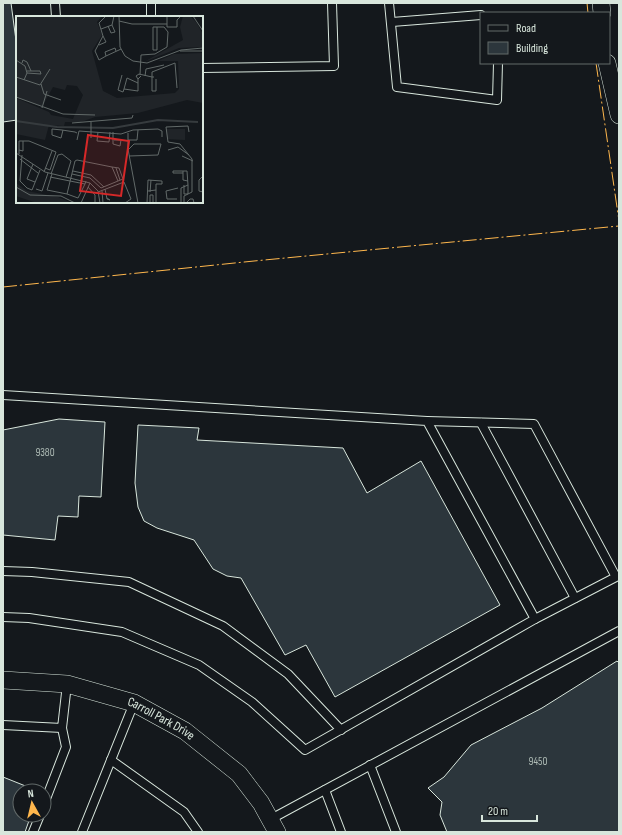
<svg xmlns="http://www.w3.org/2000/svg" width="622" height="835" viewBox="0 0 622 835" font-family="'Sofia Sans Condensed',sans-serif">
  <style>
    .building { fill: #2c363c; stroke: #d8e6dc }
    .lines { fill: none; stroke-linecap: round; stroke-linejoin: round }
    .service-casing { stroke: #d8e6dc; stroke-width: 10 }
    .minor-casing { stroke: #d8e6dc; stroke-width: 18 }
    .service { stroke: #14181c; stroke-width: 8 }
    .minor { stroke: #14181c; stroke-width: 17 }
    .power { stroke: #ffb74d; stroke-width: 1; stroke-dasharray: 14 3 2 3; stroke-linecap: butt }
    .labels { text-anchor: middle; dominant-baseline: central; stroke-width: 3; stroke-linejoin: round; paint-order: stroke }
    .number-label { font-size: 11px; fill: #adbab4 }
    .street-label { font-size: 13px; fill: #d8e6dc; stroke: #14181c }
    .inset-river { fill: none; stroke: #363b3e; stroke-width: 2 }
    .inset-road { fill: none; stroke: #626a69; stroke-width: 1 }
    .view { fill: #d62828; fill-opacity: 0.15; stroke: #d62828; stroke-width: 2 }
    .inset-edge { fill: none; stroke: #d8e6dc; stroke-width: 2 }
  </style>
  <rect width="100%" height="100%" fill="#14181c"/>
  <g class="building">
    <path d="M3,3H11L17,48V120L3,122Z"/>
    <path d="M59,419L105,422L101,497L79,496L78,517L58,516L55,540L3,535V430Z"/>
    <path d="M138,425L199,428L197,440L343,448L367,493L421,461L500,605L335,697L306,645L285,655L241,578L227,576L213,569L194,540L157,528L144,521L138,507L135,483Z"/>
    <path d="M617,661L619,663V832H447L440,815L442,802L428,788L444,777L471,745L542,708Z"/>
    <path d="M3,777L38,791H20V815H31L25,832H3Z"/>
  </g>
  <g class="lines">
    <defs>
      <g id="service">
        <path d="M55,3L56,17"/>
        <path d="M389,3L397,87L497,100L498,63"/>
        <path d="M151,17V3"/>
        <path d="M392,22L481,15"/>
        <path d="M202,68L334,66L332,3"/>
        <path d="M3,395L427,421L535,619L305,750L252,702L199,665L122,632L29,618L3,617"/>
        <path d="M427,421L534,424L616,577L535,619"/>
        <path d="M481,423L575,598"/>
        <path d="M3,571L32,572L129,582L223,626L288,674L341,730"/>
        <path d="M3,725L62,728L67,684"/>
        <path d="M111,760L184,812L198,832"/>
        <path d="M370,765L396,832"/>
        <path d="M325,790L341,832"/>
        <path d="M44,804L66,747L62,728"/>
        <path d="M271,819L619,631"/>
        <path d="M33,832L40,815"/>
        <path d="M82,832L134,703"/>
      </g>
      <g id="minor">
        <path d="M601,3L602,13"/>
        <path d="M607,63L619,115"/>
        <path id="s1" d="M3,680L67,684L134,703L185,731L239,774L261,803L277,832"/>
      </g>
    </defs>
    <use href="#service" class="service-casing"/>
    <use href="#minor" class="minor-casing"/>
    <use href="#service" class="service"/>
    <use href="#minor" class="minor"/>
    <g class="power">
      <path d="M587,3L588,13"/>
      <path d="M596,63L619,221"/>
      <path d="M3,287L254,261L619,226"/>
    </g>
  </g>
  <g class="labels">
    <g class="number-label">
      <text x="45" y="452">9380</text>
      <text x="538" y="761">9450</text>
    </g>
    <g class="street-label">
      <text stroke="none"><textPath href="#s1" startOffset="165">Carroll Park Drive</textPath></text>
    </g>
  </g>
  <g transform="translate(16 16)">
    <rect width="187" height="187" fill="#14181c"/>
    <path d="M0,0H86L81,6L86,19L76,35L87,75L101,82L159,77L163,73L162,45H142L158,38L187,37V87L171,84L122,97L79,101L65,106H49L48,110L33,109L29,124L0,118V82L33,96L35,99L57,103L67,79L61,70L51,69L49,74L37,71L26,91L0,81V45L6,46L0,44ZM167,0H174L180,6L187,18V31L163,32L128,46L167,24L164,11ZM150,113H169V124L151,123ZM0,167L11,175L42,181L56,187H21L0,180Z" fill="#202428"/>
    <path class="inset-river" d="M0,105L41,111L97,112L142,104L182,106"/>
    <path class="inset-road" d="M103,0L104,31L109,40L117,45L131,47L165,34L187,32M151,0V11H161V4L165,0M177,0L187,15M103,5L116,8H151M92,10L95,17L99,16L96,9M85,13L96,9L98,0M83,29L90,26L87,20M100,35L99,32L89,36L90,40L103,34L105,33M164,35H187M90,40L83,44L79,35L87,20L83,7L90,0M0,44L9,50L11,57L8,64M6,47L7,44L11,46L15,55M11,57L25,58L24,55H11M106,59L102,74L107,76L108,73M124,59L125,39L139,38L151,31L152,16L148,11H137V34H141V11M125,60L122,63L120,60L123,58L136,61V56L159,47L161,72M129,60L130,53L148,49M0,61L24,69L34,53M138,61H136V75H140V63M122,63V75L108,73L111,62L122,67M25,68L28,78L45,84M0,81L47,98L79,99M26,92L31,75M56,107L116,102L117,99M47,114L45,122L36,119V113L46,114L59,116L61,117M82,116L81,125L93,126L94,116M97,116V128L104,130L105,124H98M112,117V133L122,187M75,122V106M61,124L63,115L105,118L117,114L142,113L146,115V121M112,124H121L122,114M3,134L7,135V125M112,134L118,128H145L142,139L113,140M152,134L162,131L173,139M0,137L29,156L74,167L82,175L84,187M3,138V125H13L40,136L34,154L29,152M6,139L4,165L11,172L16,174L24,154M166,140L177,145M0,142V160M4,143L22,157M17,148L11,163L19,166M96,151L103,152L107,163L102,165M100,152L104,164M57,155L75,159L88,171M28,156L36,135M167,157V164L172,165M35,158L42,139L46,138L55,145L50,161M36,158L31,174L51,178L59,145L61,144L96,151L102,165L85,172L74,162L56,158M187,160L183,164V175L187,176M34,161L69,168L70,165M168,169V178H172V169M0,171L14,179L45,180L59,187M72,171L79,179V187M20,173L26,175L32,157M89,173L91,183L94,184L91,182M86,175L87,187M82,176L108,166L115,183L109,187M134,176L135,164M51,178L62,182L69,168M161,183H151L150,175L162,172M65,187L74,167M131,187L132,164L146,165V168H140V174L132,175M134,187V179H137V187M140,187V174M165,187V172L172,169L171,155H157V157H167V155M168,187V180L176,176V143L164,128L152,126L150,111L172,110L173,116M170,187L174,183H177L178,187"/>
    <path class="view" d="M72,119L113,125L105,180L64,175Z"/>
    <rect width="187" height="187" class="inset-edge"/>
  </g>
  <rect width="622" height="835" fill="none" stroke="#d8e6dc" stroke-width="8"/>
  <rect x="480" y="12" width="130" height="52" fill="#14181c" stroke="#626a69"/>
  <rect x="488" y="25" width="20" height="6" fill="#14181c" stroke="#626a69"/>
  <text x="516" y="32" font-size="12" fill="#d8e6dc">Road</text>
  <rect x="488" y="42" width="20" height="12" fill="#2c363c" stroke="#626a69"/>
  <text x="516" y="52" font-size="12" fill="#d8e6dc">Building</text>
  <g transform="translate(32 803) rotate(352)"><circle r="19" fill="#14181c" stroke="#626a69"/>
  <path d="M0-3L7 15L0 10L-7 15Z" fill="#ffb74d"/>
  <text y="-6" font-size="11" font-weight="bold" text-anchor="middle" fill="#d8e6dc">N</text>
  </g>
  <path d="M482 815v6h55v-6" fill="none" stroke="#d8e6dc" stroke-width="2"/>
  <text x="488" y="815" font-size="12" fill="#d8e6dc" stroke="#14181c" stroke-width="3" paint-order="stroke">20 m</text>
</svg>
